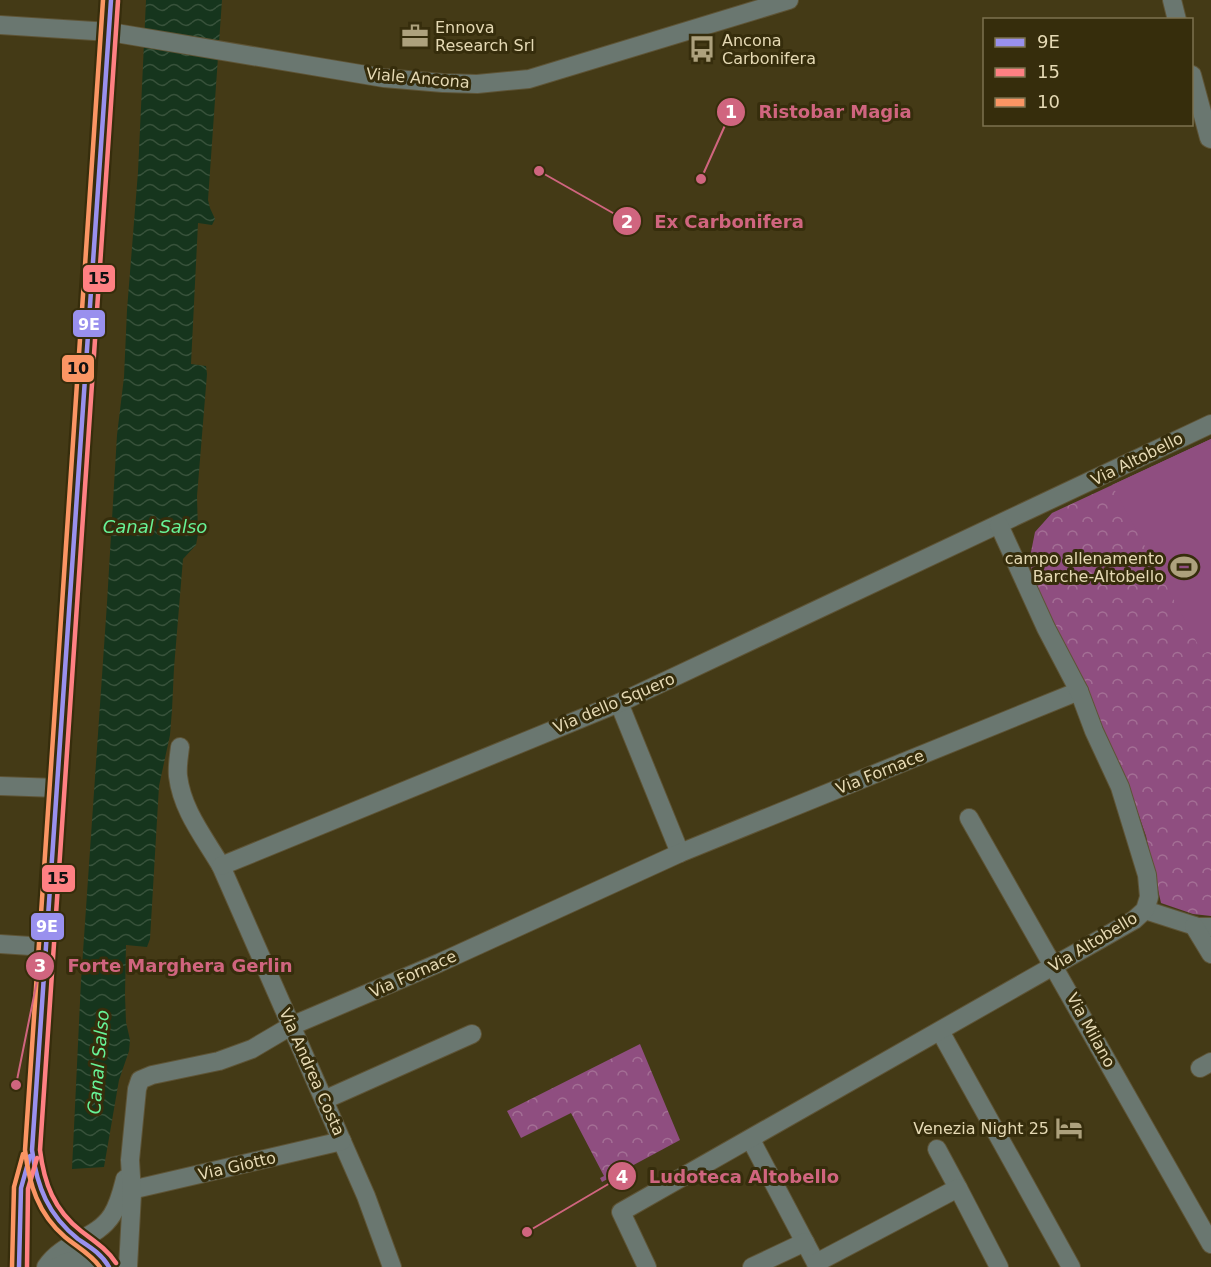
<svg xmlns="http://www.w3.org/2000/svg" width="1211" height="1267" viewBox="0 0 1211 1267" font-family="'DejaVu Sans',sans-serif">
  <style>
    .park { fill: url(#park-crowns) }
    .pitch { fill: #8f4e80 }
    .water { fill: url(#water-waves) }
    .lines { fill: none; stroke-linecap: round; stroke-linejoin: round }
    .minor-casing { stroke: #5e5436; stroke-width: 20 }
    .minor { stroke: #6a7770; stroke-width: 18 }
    .bus-1-casing { stroke: #362d0c; stroke-width: 9 }
    .bus-2-casing { stroke: #362d0c; stroke-width: 9 }
    .bus-3-casing { stroke: #362d0c; stroke-width: 9 }
    .bus-1 { stroke: #9990ee; stroke-width: 4.5 }
    .bus-2 { stroke: #ff8083; stroke-width: 4.5 }
    .bus-3 { stroke: #fb9564; stroke-width: 4.5 }
    .labels { text-anchor: middle; dominant-baseline: central; stroke-width: 6; stroke-linejoin: round; paint-order: stroke }
    .poi-label { font-size: 16px; fill: #e5d9b4; stroke: #362d0c; text-anchor: start }
    .street-label { font-size: 16px; fill: #e5d9b4; stroke: #362d0c }
    .water-label { font-size: 18px; font-style: italic; fill: #67f397; stroke: #362d0c }
    .leader { fill: none; stroke: #d0657f; stroke-width: 2 }
    .callout-dot { fill: #d0657f; stroke: #362d0c; stroke-width: 2 }
    .mark-label { font-size: 18px; text-anchor: middle; font-weight: bold; fill: #fff }
    .callout-label { font-size: 18px; text-anchor: middle; font-weight: bold; fill: #d0657f; stroke: #362d0c; stroke-width: 6; stroke-linejoin: round; paint-order: stroke }
    .line-badge { stroke: #362d0c; stroke-width: 2 }
    .badge-label { font-size: 16px; text-anchor: middle; font-weight: bold; fill: #fff }
    .pale-badge-label { font-size: 16px; text-anchor: middle; font-weight: bold; fill: #111 }
  </style>
  <defs>
    <pattern id="park-crowns" width="20" height="18" patternUnits="userSpaceOnUse" patternTransform="scale(1.5)"><rect width="20" height="18" fill="#8f4e80"/><path d="M2 6a3 3 0 1 1 6 0M12 15a3 3 0 1 1 6 0" fill="none" stroke="#a46f95"/></pattern>
    <pattern id="water-waves" width="16" height="10" patternUnits="userSpaceOnUse" patternTransform="scale(1.5)"><rect width="16" height="10" fill="#16351d"/><path d="M0 5q4-4 8 0t8 0" fill="none" stroke="#38523b"/></pattern>
  </defs>
  <rect width="100%" height="100%" fill="#443a16"/>
  <g class="park">
    <path d="M1211,439V916L1193,914L1161,903L1146,836L1130,790L1033,583L1030,557L1035,532L1052,513Z"/>
    <path d="M640,1044L680,1140L602,1182L600,1178L604,1176L571,1113L521,1138L507,1111Z"/>
  </g>
  <path class="pitch" d="M1211,439V650L1203,654L1112,485Z"/>
  <path class="water" d="M146,0H222L208,200L210,208L215,219L212,225L198,223L191,364L206,366L207,374L197,496L198,534L196,545L183,559L174,668L172,710L170,735L159,786L150,939L147,947L126,945L125,995L126,1022L130,1040L129,1051L119,1080L104,1167L72,1169L81,981L107,603L117,435L124,377L127,310L138,172Z"/>
  <g class="lines">
    <defs>
      <g id="minor">
        <path d="M1172,0L1177,20"/>
        <path d="M0,25L110,32L384,78L443,83L477,84L529,79L789,0"/>
        <path d="M1192,75L1209,138L1211,139"/>
        <path d="M619,703L680,853"/>
        <path d="M180,747C179,756 177,766 178,776C182,810 204,837 221,866L366,1196L392,1267"/>
        <path d="M0,786L57,788"/>
        <path d="M969,818L1211,1244"/>
        <path d="M221,866L619,703L1211,424"/>
        <path d="M1145,910L1198,927H1211"/>
        <path d="M1194,926L1211,954"/>
        <path d="M0,944L46,947"/>
        <path d="M940,1031L1071,1267"/>
        <path d="M1200,1068L1211,1062"/>
        <path d="M324,1100L472,1034"/>
        <path d="M751,1140L818,1267"/>
        <path d="M937,1149L958,1188"/>
        <path d="M33,1158C38,1197 50,1218 82,1241C93,1249 104,1255 109,1267"/>
        <path d="M131,1190L342,1141"/>
        <path d="M816,1263L958,1188L999,1267"/>
        <path d="M19,1267L21,1188L32,1150L39,1049L111,0"/>
        <path d="M46,1267C63,1241 96,1240 112,1215C119,1204 122,1191 125,1179"/>
        <path d="M57,1267C69,1259 81,1258 94,1267"/>
        <path d="M128,1267L132,1194L130,1160L137,1089L140,1080L152,1075L219,1061L252,1049L291,1026L439,963L680,853L1079,691"/>
        <path d="M647,1267L621,1212L1134,920L1145,910L1149,897L1147,875L1120,787L1094,731L1079,691L1046,628L999,525"/>
        <path d="M752,1267L805,1242"/>
      </g>
    </defs>
    <use href="#minor" class="minor-casing"/>
    <use href="#minor" class="minor"/>
    <defs>
      <g id="bus-1">
        <path d="M19,1267L21,1188L30,1156"/>
        <path d="M109,1267C102,1254 90,1247 78,1239C48,1215 37,1187 32,1150L111,0"/>
      </g>
      <g id="bus-2">
        <path d="M116,1263C107,1249 94,1241 81,1231C54,1210 44,1183 40,1150L118,1"/>
        <path d="M27,1267L28,1189L37,1158"/>
      </g>
      <g id="bus-3">
        <path d="M12,1267L14,1187L23,1154"/>
        <path d="M100,1267C91,1254 77,1247 65,1237C38,1214 29,1184 25,1150L103,0"/>
      </g>
    </defs>
    <use href="#bus-1" class="bus-1-casing"/>
    <use href="#bus-2" class="bus-2-casing"/>
    <use href="#bus-3" class="bus-3-casing"/>
    <use href="#bus-1" class="bus-1"/>
    <use href="#bus-2" class="bus-2"/>
    <use href="#bus-3" class="bus-3"/>
  </g>
  <defs>
    <symbol id="office-bare" viewBox="-9 -9 18 18"><path d="M-6-3h4V-5.5h4V-3h4V5H-6ZM-1-4.5V-3h2v-1.5ZM-6 0V1H6V0Z" fill="#ada17d" stroke="#362d0c" stroke-width="2.5" paint-order="stroke"/></symbol>
    <symbol id="bus-bare" viewBox="-9 -9 18 18"><path d="M-5-6H5V4H4V6H2V4H-2V6H-4V4H-5ZM-3.5-4V0h7V-4ZM-3.5 1.2v1.5H-2V1.2ZM2 1.2v1.5H3.5V1.2Z" fill="#ada17d" stroke="#362d0c" stroke-width="2.5" paint-order="stroke"/></symbol>
    <symbol id="stadium-bare" viewBox="-9 -9 18 18"><path d="M0-5a6.5 5 0 1 0 0 10a6.5 5 0 1 0 0-10ZM-3.5-1.8h7v3.6h-7Z" fill="#ada17d" stroke="#362d0c" stroke-width="2.5" paint-order="stroke"/></symbol>
    <symbol id="hotel-bare" viewBox="-9 -9 18 18"><path d="M-6-4.5h1.5V1H6V5H4.5V3h-9V5H-6ZM-4 0a1.8 1.8 0 1 1 3.6 0ZM.5 0V-2.5h3Q6-2.5 6 0Z" fill="#ada17d" stroke="#362d0c" stroke-width="2.5" paint-order="stroke"/></symbol>
  </defs>
  <g fill-rule="evenodd">
    <use href="#office-bare" x="396" y="17" width="38" height="38"/>
    <use href="#bus-bare" x="683" y="30" width="38" height="38"/>
    <use href="#stadium-bare" x="1165" y="548" width="38" height="38"/>
    <use href="#hotel-bare" x="1050" y="1109" width="38" height="38"/>
  </g>
  <g class="labels">
    <g class="poi-label">
      <text x="435" y="27">Ennova<tspan x="435" dy="18">Research Srl</tspan></text>
      <text x="722" y="40">Ancona<tspan x="722" dy="18">Carbonifera</tspan></text>
      <text x="1164" y="558" text-anchor="end">campo allenamento<tspan x="1164" dy="18">Barche-Altobello</tspan></text>
      <text x="1049" y="1128" text-anchor="end">Venezia Night 25</text>
    </g>
    <g class="street-label">
      <text transform="translate(418 78) rotate(5)">Viale Ancona</text>
      <text transform="translate(1137 459) rotate(-26)">Via Altobello</text>
      <text transform="translate(614 703) rotate(-23)">Via dello Squero</text>
      <text transform="translate(880 772) rotate(-22)">Via Fornace</text>
      <text transform="translate(1093 942) rotate(-31)">Via Altobello</text>
      <text transform="translate(413 974) rotate(-24)">Via Fornace</text>
      <text transform="translate(1091 1030) rotate(61)">Via Milano</text>
      <text transform="translate(312 1072) rotate(66)">Via Andrea Costa</text>
      <text transform="translate(237 1166) rotate(-13)">Via Giotto</text>
    </g>
    <g class="water-label">
      <text x="155" y="526">Canal Salso</text>
      <text transform="translate(98 1062) rotate(-85)">Canal Salso</text>
    </g>
  </g>
  <path class="leader" d="M701 179L731 112M539 171L627 221M16 1085L40 966M527 1232L622 1176"/>
  <g class="callout-dot">
    <circle cx="701" cy="179" r="6"/>
    <circle cx="539" cy="171" r="6"/>
    <circle cx="16" cy="1085" r="6"/>
    <circle cx="527" cy="1232" r="6"/>
    <circle cx="731" cy="112" r="15"/>
    <circle cx="627" cy="221" r="15"/>
    <circle cx="40" cy="966" r="15"/>
    <circle cx="622" cy="1176" r="15"/>
  </g>
  <g class="mark-label">
    <text x="731" y="118">1</text>
    <text x="627" y="228">2</text>
    <text x="40" y="972">3</text>
    <text x="622" y="1183">4</text>
  </g>
  <g class="callout-label">
    <text x="835" y="118">Ristobar Magia</text>
    <text x="729" y="228">Ex Carbonifera</text>
    <text x="180" y="972">Forte Marghera Gerlin</text>
    <text x="744" y="1183">Ludoteca Altobello</text>
  </g>
  <g class="line-badge">
    <rect x="82" y="264" width="34" height="29" rx="6" fill="#ff8083"/>
    <rect x="72" y="309" width="34" height="29" rx="6" fill="#9990ee"/>
    <rect x="61" y="354" width="34" height="29" rx="6" fill="#fb9564"/>
    <rect x="41" y="864" width="35" height="29" rx="6" fill="#ff8083"/>
    <rect x="30" y="912" width="35" height="29" rx="6" fill="#9990ee"/>
  </g>
  <g class="badge-label">
    <text x="89" y="330">9E</text>
    <text x="47" y="932">9E</text>
  </g>
  <g class="pale-badge-label">
    <text x="99" y="284">15</text>
    <text x="78" y="374">10</text>
    <text x="58" y="884">15</text>
  </g>
  <rect x="983" y="18" width="210" height="108" fill="#362d0c" stroke="#7c724f" stroke-width="1.5"/>
  <rect x="995" y="38" width="30" height="9" fill="#9990ee" stroke="#7c724f" stroke-width="1.5"/>
  <text x="1037" y="48" font-size="18" fill="#e5d9b4">9E</text>
  <rect x="995" y="68" width="30" height="9" fill="#ff8083" stroke="#7c724f" stroke-width="1.5"/>
  <text x="1037" y="78" font-size="18" fill="#e5d9b4">15</text>
  <rect x="995" y="98" width="30" height="9" fill="#fb9564" stroke="#7c724f" stroke-width="1.5"/>
  <text x="1037" y="108" font-size="18" fill="#e5d9b4">10</text>
</svg>
